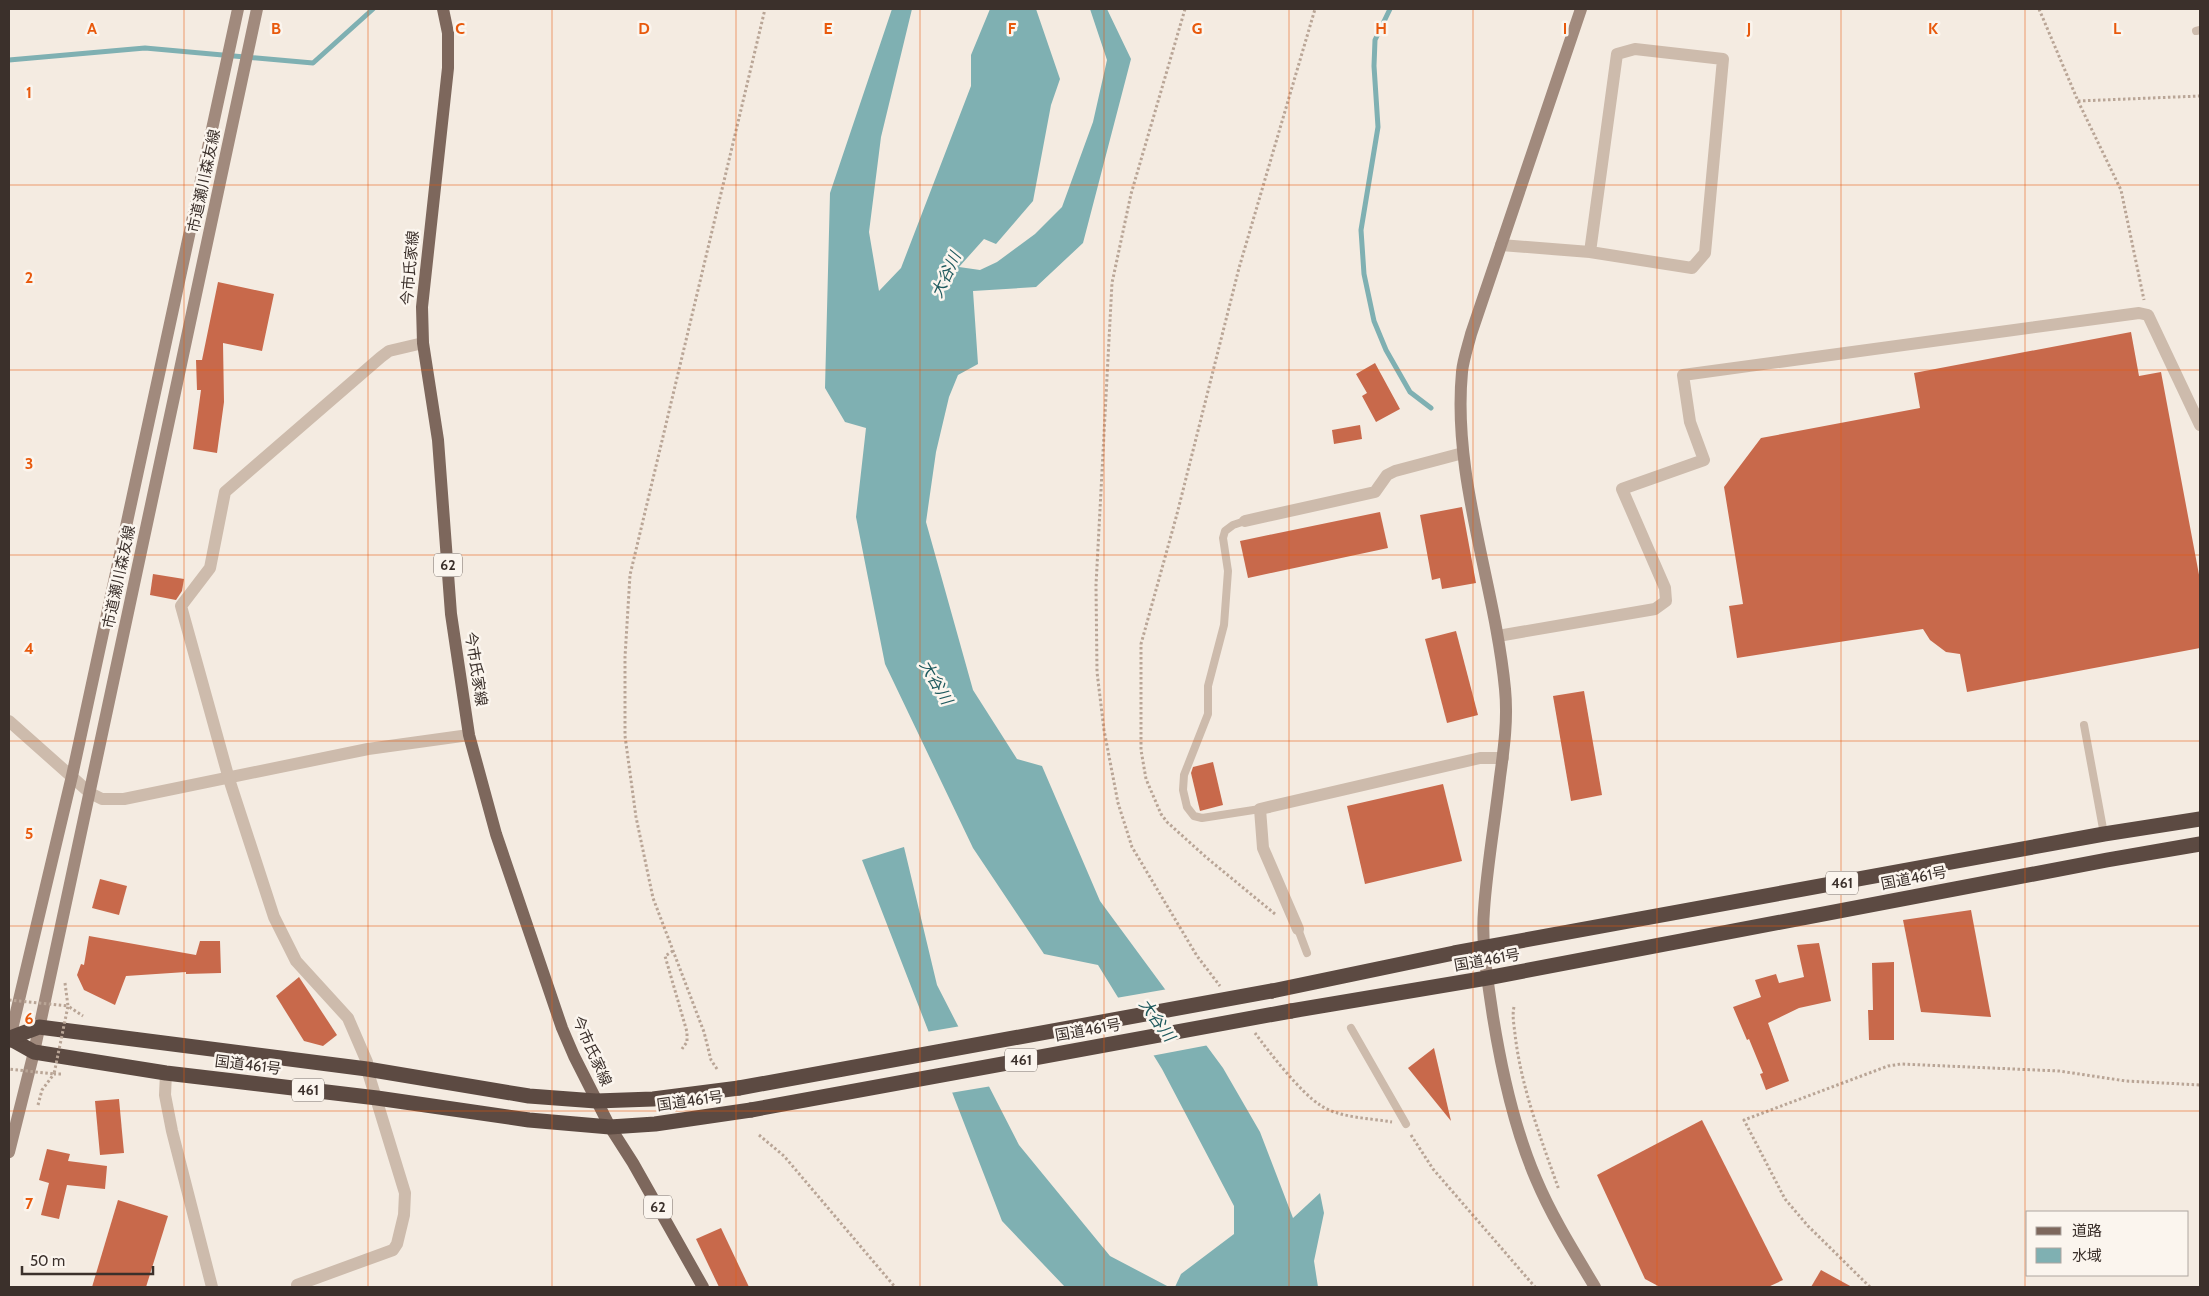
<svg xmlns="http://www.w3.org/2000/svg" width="2209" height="1296" viewBox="0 0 2209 1296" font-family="Cabin,'Noto Sans JP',sans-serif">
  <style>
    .water { fill: #7fb0b2 }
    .pier { fill: #f4ebe1 }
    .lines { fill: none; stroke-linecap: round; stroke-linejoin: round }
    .stream { stroke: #7fb0b2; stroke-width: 5 }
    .building { fill: #c8694b }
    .path { stroke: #b9a596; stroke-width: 3; stroke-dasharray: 2.5 2.5; stroke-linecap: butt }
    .lane { stroke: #cdbbac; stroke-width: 8 }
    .street { stroke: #cdbbac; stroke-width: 12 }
    .secondary { stroke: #a18a7d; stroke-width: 12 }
    .primary { stroke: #7d675c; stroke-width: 12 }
    .highway { stroke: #5c4a42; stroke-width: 15 }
    .path-bridge { stroke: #b9a596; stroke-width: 3; stroke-dasharray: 2.5 2.5; stroke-linecap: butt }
    .highway-bridge { stroke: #5c4a42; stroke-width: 15 }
    .grid { fill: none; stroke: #e8590c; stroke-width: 1; stroke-opacity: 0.55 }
    .labels { text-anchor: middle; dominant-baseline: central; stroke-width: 5; stroke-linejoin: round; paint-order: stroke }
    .shield { fill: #fbf5ee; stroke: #756b66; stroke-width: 1 }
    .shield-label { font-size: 14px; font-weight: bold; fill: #3b302b }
    .street-label { font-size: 15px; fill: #3b302b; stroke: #fbf5ee }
    .water-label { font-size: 16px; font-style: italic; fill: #1f5a5e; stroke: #fbf5ee }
    .grid-label { font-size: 16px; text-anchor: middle; font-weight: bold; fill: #e8590c; stroke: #fbf5ee; stroke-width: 5; stroke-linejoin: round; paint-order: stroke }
  </style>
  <rect width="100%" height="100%" fill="#f4ebe1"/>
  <g class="water">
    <path d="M892,9H912L881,137L869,232L879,291L901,268L971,86V55L990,9H1036L1060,79L1051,105L1033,201L996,244L984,239L959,267L980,270L997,262L1035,234L1062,207L1093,122L1107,60L1090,9H1107L1131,59L1083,243L1036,287L973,291L978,364L958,375L949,397L936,452L926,522L973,690L1017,759L1042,766L1100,901L1223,1068L1260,1132L1293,1218L1320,1193L1324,1213L1314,1261L1318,1287H1175L1181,1274L1234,1234V1206L1162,1069L1098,965L1044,954L973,848L885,664L856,517L866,428L845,422L825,388L830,193Z"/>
    <path d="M904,847L937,985L1019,1145L1110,1256L1169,1287H1065L1002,1221L862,860Z"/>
  </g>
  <g class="pier">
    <path d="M1168,989L1209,1045L1151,1056L1116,998Z"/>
    <path d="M961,1026L992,1086L950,1093L926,1032Z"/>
  </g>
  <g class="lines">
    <g class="stream">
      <path d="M1390,9L1375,40L1374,66L1378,127L1361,230L1364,274L1374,321L1386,350L1410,392L1431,408"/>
      <path d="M9,60L145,48L313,63L373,9"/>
    </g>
  </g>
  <g class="building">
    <path d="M218,282L274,294L262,351L223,343L224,402L217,453L193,449L201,390H197L196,360H202Z"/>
    <path d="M2131,332L2139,376L2161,372L2200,580V648L1967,692L1960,654L1946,652L1930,640L1923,629L1737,658L1729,606L1743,604L1724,487L1761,438L1920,408L1914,373Z"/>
    <path d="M1375,363L1400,409L1376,422L1362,396L1367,393L1356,374Z"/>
    <path d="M1360,425L1362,439L1334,444L1332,430Z"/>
    <path d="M1462,507L1476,583L1442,589L1440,578L1432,580L1420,515Z"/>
    <path d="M1380,512L1388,548L1248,578L1240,541Z"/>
    <path d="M153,574L184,579L182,591L176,600L150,595Z"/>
    <path d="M1456,631L1478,715L1447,723L1425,639Z"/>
    <path d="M1584,691L1602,795L1571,801L1553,696Z"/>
    <path d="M1213,762L1223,805L1200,811L1191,773L1193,767Z"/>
    <path d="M1443,784L1462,861L1365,884L1347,806Z"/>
    <path d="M100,879L127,886L119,915L92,908Z"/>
    <path d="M1971,910L1991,1017L1921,1012L1903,920Z"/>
    <path d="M89,936L196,955L200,941H220L221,973L186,974V972L126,976L115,1005L84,990L77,975L81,964L84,965Z"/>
    <path d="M1819,943L1831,1001L1799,1008L1768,1023L1789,1081L1766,1090L1760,1074L1763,1073L1749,1039L1747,1040L1733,1007L1761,997L1755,980L1776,974L1779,983L1804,977L1797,945Z"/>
    <path d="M1894,962V1040H1869L1868,1010H1873L1872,963Z"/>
    <path d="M299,977L337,1035L323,1046L304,1041L276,996Z"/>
    <path d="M1434,1048L1451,1121L1408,1068Z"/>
    <path d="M119,1099L124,1153L100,1155L95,1101Z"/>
    <path d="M1702,1120L1783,1280L1768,1287H1660L1645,1279L1597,1175Z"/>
    <path d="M47,1149L70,1154L68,1161L107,1166L105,1189L67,1185L59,1219L41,1215L49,1183L39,1180Z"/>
    <path d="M118,1200L168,1216L146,1287H92Z"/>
    <path d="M721,1228L749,1287H719L696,1239Z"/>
    <path d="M1821,1270L1852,1287H1811Z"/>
  </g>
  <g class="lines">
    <g class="path">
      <path d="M1185,9L1131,194L1112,283L1096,585L1097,672L1104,730L1118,803L1132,847L1197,956L1220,986"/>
      <path d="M2039,9L2078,101L2121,190L2144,300"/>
      <path d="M2078,101L2200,96"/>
      <path d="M1275,914L1207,858L1167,822L1161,814L1146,779L1141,750V644L1177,514L1239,268L1315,9"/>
      <path d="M673,951L665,956L687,1032V1042L682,1049"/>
      <path d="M65,983L68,1006L83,1016"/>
      <path d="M1514,1007C1512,1015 1514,1025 1515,1034C1521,1087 1541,1139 1559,1190"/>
      <path d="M1255,1033C1269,1052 1301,1093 1320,1105C1339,1118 1369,1118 1392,1122"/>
      <path d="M717,1069L711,1060L704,1032L653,898L636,817L625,736V657L630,575L765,9"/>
      <path d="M38,1105L42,1090L54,1074H63"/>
      <path d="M759,1135L784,1156L895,1287"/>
      <path d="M1411,1135L1433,1169L1535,1287"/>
      <path d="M1870,1287L1808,1226L1785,1199L1744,1120L1888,1066L1901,1064L2059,1071L2126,1081L2200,1085"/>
    </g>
    <g class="lane">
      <path d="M2196,31L2200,30"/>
      <path d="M1245,521L1233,525L1225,531L1223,538L1228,571L1224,625L1208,686V714L1184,775L1183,790L1187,807L1194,816L1202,818L1260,809"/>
      <path d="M2084,725L2104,834"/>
      <path d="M1298,929L1307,953"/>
      <path d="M1351,1028L1406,1124"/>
    </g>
    <g class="street">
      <path d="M1501,245L1590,252L1692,268L1705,253L1723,59L1635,49L1617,54L1590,252"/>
      <path d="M1245,521L1375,492L1387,475L1395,471L1463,453"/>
      <path d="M1498,636L1655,609L1666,601L1665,588L1622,489L1704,460L1690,422L1683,375L2139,313L2148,315L2200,425"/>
      <path d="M9,721L90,793L102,799H124L368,749L469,735"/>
      <path d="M1298,929L1263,848L1260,809L1480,758H1503"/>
      <path d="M166,1073L165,1095L172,1131L212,1287"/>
      <path d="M297,1285L393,1250L397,1244L404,1215L405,1193L367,1069V1062L348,1018L296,961L274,917L229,779L181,606L210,568L225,492L381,357L389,351L423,343"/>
    </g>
    <g class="secondary">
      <path d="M1581,9L1471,334C1468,346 1463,360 1462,372C1452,477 1495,584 1505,689C1508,719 1504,748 1500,777C1495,821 1487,866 1484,910C1481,946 1488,982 1493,1017C1502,1073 1514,1128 1536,1179C1552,1217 1574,1252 1595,1287"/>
      <path d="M9,1042L72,776L238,9"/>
      <path d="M9,1152L34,1052L257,9"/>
    </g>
    <path class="primary" d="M443,9L448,33V68L422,307L423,343L438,440L451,614L469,735L496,834L562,1028L574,1056L610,1127L633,1163L703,1287"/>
    <g class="highway">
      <path d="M1272,991L1454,953L2104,834L2200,819"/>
      <path d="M1291,1011L1487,978L2107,860L2200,844"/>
      <path d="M9,1038L34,1052L166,1073L377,1098L529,1120L610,1127L655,1124L751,1110"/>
      <path d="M10,1038L39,1027L367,1069L529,1096L596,1101L653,1099L739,1088"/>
    </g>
    <path class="path-bridge" d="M9,1000L68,1006L54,1074L9,1069"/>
    <g class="highway-bridge">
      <path d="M739,1088L1272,991"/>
      <path d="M751,1110L1291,1011"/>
    </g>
  </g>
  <path class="grid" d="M184,9V1287M368,9V1287M552,9V1287M736,9V1287M920,9V1287M1104,9V1287M1289,9V1287M1473,9V1287M1657,9V1287M1841,9V1287M2025,9V1287M9,185H2200M9,370H2200M9,555H2200M9,741H2200M9,926H2200M9,1111H2200"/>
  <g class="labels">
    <g class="shield">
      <rect x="434" y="553.5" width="28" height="23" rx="4"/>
      <rect x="1826" y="871.5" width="32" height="23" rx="4"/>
      <rect x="1005" y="1048.5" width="32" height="23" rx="4"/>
      <rect x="292" y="1078.5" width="32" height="23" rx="4"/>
      <rect x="644" y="1195.5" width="28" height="23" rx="4"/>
    </g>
    <g class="shield-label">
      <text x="448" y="565">62</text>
      <text x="1842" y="883">461</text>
      <text x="1021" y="1060">461</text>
      <text x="308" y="1090">461</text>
      <text x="658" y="1207">62</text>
    </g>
    <g class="street-label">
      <text transform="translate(204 181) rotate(-78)">市道瀬川森友線</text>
      <text transform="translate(410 268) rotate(-85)">今市氏家線</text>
      <text transform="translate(119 577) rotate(-78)">市道瀬川森友線</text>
      <text transform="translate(476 669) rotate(81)">今市氏家線</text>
      <text transform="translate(1914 878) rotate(-11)">国道461号</text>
      <text transform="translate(1487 960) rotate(-10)">国道461号</text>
      <text transform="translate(1088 1030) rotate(-10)">国道461号</text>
      <text transform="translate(592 1051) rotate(66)">今市氏家線</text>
      <text transform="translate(248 1065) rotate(7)">国道461号</text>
      <text transform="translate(690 1101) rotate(-8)">国道461号</text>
    </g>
    <g class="water-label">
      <text transform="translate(946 275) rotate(-65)">大谷川</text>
      <text transform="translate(936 682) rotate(60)">大谷川</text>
      <text transform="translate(1157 1020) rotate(54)">大谷川</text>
    </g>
  </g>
  <g class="grid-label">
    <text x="92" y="34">A</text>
    <text x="276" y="34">B</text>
    <text x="460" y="34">C</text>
    <text x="644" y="34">D</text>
    <text x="828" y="34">E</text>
    <text x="1012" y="34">F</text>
    <text x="1197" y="34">G</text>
    <text x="1381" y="34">H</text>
    <text x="1565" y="34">I</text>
    <text x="1749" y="34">J</text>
    <text x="1933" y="34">K</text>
    <text x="2117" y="34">L</text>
    <text x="29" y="98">1</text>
    <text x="29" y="283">2</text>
    <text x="29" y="469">3</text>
    <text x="29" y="654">4</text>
    <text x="29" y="839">5</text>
    <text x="29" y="1024">6</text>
    <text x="29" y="1209">7</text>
  </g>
  <rect width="2209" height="1296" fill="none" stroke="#3b302b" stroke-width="20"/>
  <rect x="2026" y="1211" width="162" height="65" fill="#fbf5ee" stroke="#aea6a0"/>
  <rect x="2036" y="1227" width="25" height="8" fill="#7d675c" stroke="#aea6a0"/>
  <text x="2072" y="1236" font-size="15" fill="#3b302b">道路</text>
  <rect x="2036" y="1248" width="25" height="15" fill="#7fb0b2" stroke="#aea6a0"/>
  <text x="2072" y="1261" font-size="15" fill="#3b302b">水域</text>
  <path d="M22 1266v8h131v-8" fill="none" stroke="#3b302b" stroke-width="2.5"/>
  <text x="30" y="1266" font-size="15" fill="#3b302b" stroke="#fbf5ee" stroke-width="4" paint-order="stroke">50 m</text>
</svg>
